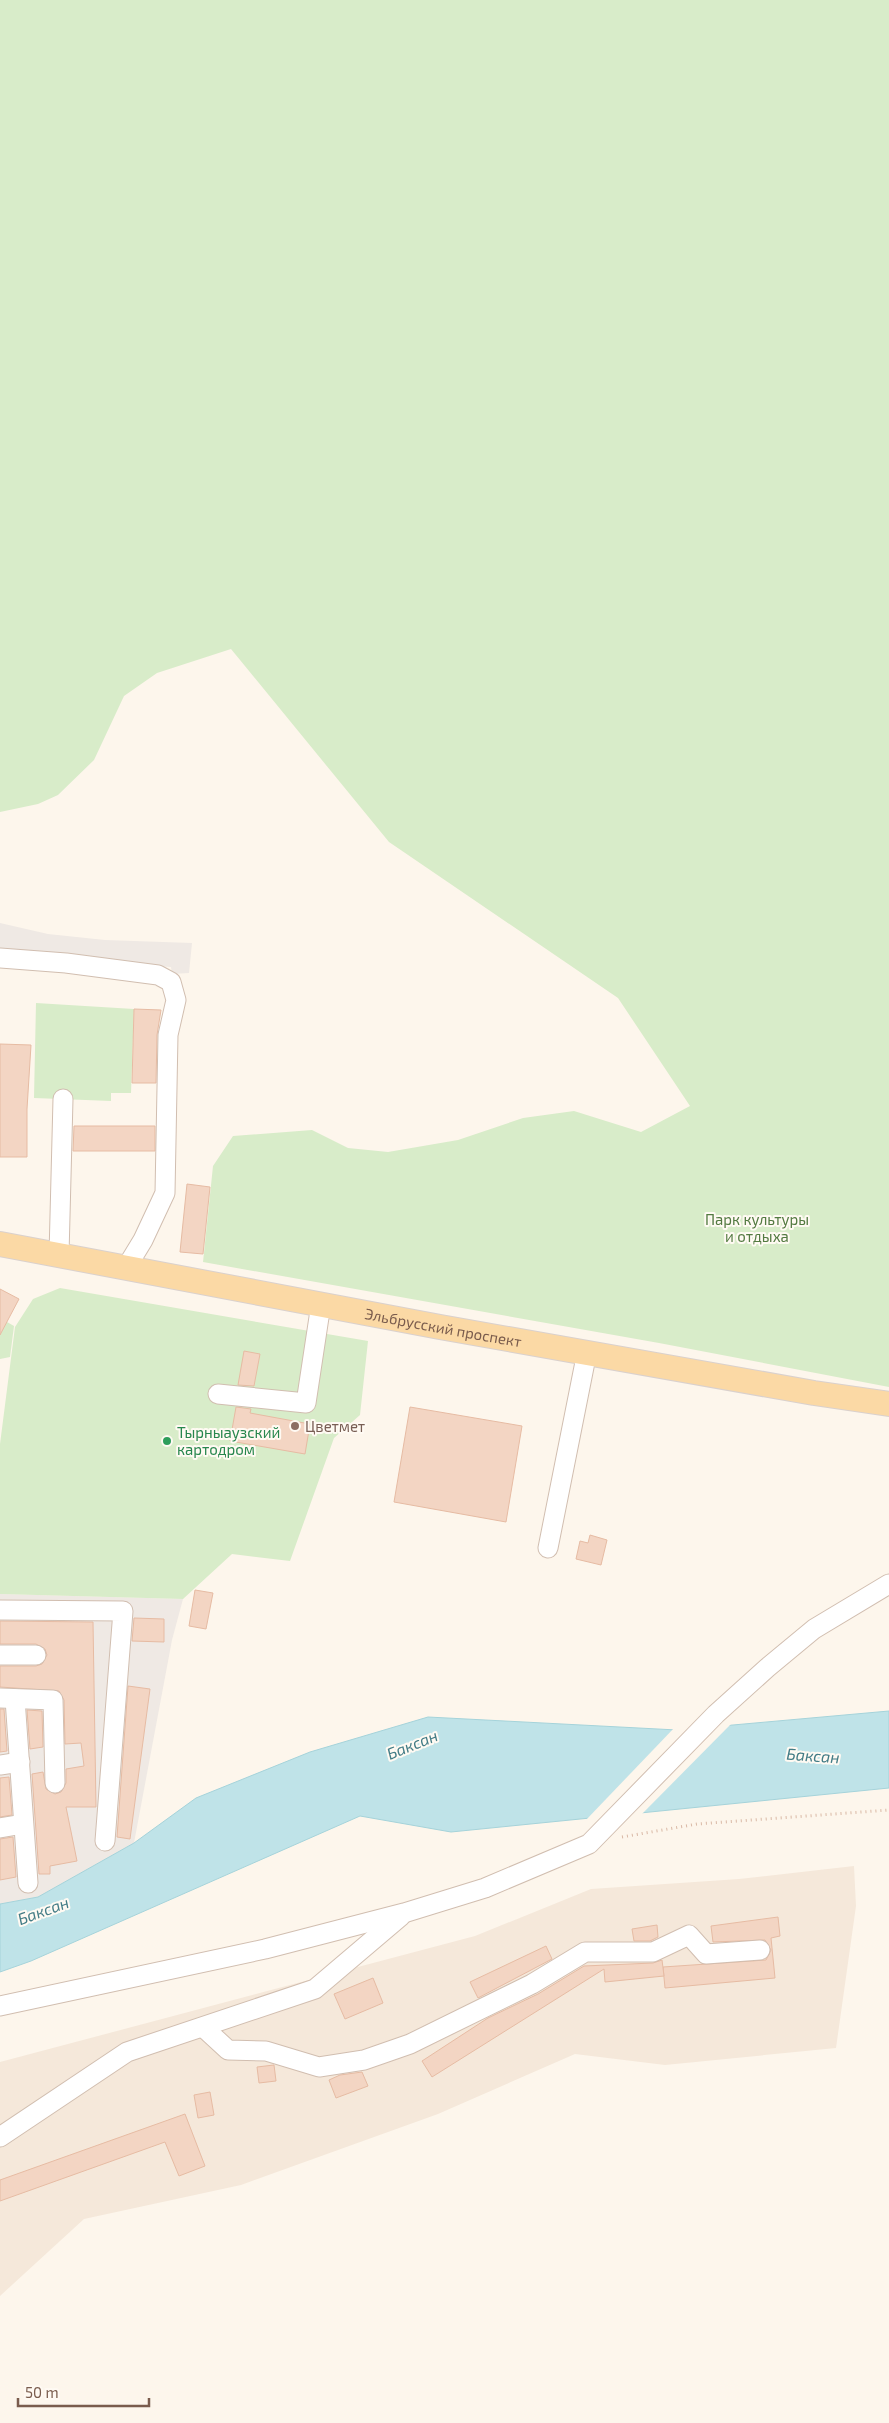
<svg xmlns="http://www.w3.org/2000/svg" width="889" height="2423" viewBox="0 0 889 2423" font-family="'Exo 2',sans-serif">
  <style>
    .residential { fill: #f5e8da }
    .industrial { fill: #efe9e4 }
    .green { fill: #d8ecc9 }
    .water { fill: #bfe3e8; stroke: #a5d3da }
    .pier { fill: #fdf6ec }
    .building { fill: #f3d5c3; stroke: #e6bba3 }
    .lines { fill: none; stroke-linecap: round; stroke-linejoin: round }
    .minor-casing { stroke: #d1beb0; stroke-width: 21 }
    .major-casing { stroke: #dad1cd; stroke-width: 26 }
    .path { stroke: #d9b8a5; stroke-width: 3; stroke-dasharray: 1 4; stroke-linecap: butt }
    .minor { stroke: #fff; stroke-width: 19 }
    .major { stroke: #fbd9a5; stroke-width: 24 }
    .education-dot { fill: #8d6e63; stroke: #fffaf3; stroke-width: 2 }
    .leisure-dot { fill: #2e9e5b; stroke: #fffaf3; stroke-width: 2 }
    .labels { text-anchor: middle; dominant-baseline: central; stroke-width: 4; stroke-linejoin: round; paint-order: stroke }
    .park-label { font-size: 15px; fill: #537a41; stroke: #fffaf3 }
    .street-label { font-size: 15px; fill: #7a5c4d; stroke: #fffaf3 }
    .education-label { font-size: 15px; fill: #785e54; stroke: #fffaf3; text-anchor: start }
    .leisure-label { font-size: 15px; fill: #27864d; stroke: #fffaf3; text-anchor: start }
    .water-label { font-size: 16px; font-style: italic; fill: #437c86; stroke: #fffaf3 }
  </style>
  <rect width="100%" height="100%" fill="#fdf6ec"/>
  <path class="residential" d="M854,1866L856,1906L836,2048L665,2065L575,2054L438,2114L241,2185L84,2219L0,2296V2062L475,1936L591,1889L739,1879Z"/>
  <g class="industrial">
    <path d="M0,923L48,934L105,940L192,943L189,973L172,974L171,967L0,955Z"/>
    <path d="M0,1594L183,1599L172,1640L134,1843L38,1897L0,1904Z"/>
  </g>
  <g class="green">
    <path d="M0,0H889V1387L659,1343L203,1262L213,1166L233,1136L312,1130L348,1148L388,1152L458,1140L523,1118L574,1111L641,1132L690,1106L618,998L389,842L231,649L157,673L124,696L94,760L58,795L38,804L0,812Z"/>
    <path d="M36,1003L134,1009L131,1093H111V1101L34,1098Z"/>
    <path d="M60,1288L368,1341L360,1415L334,1438L290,1561L232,1554L183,1599L0,1594V1444L15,1327L33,1299Z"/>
    <path d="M0,1318L14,1326L10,1357L0,1359Z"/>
  </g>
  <path class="water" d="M889,1711V1788L451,1832L360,1816L31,1961L0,1972V1904L38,1897L134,1843L196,1798L310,1752L428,1717L677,1730Z"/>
  <path class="pier" d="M732,1723L641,1815L585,1821L675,1727Z"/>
  <g class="building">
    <path d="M134,1009L161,1010L157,1035L156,1083H132Z"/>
    <path d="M0,1044L31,1045L27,1109V1157H0Z"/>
    <path d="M74,1126H155V1151H73Z"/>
    <path d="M187,1184L210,1187L203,1254L180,1252Z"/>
    <path d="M0,1289L19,1299L0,1335Z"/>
    <path d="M244,1351L260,1354L254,1386L238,1385Z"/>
    <path d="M236,1407L251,1409L250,1413L310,1424L305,1454L230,1441Z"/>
    <path d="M410,1407L522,1426L506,1522L394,1502Z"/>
    <path d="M590,1535L607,1540L601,1565L576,1559L580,1541L588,1543Z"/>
    <path d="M195,1590L213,1593L206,1629L189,1626Z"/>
    <path d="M134,1618L164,1619V1642L132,1641Z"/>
    <path d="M0,1621L93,1622L96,1807H66L77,1861L50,1866V1874H39L32,1774L43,1772L46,1789L55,1794L61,1792L66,1783V1769L84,1766L81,1743L65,1744L64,1700L59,1691L0,1687V1666H36L42,1664L47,1655L45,1649L36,1644H0Z"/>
    <path d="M128,1686L150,1689L130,1839L117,1837Z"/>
    <path d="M0,1709H4L7,1751L0,1752Z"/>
    <path d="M27,1710L42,1711L43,1747L30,1749Z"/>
    <path d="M9,1777L12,1815L0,1817V1778Z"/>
    <path d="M13,1837L16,1877L0,1880V1839Z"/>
    <path d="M778,1917L780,1936L771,1938L775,1978L665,1988L663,1967L766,1960L771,1950L765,1940L713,1942L711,1926Z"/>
    <path d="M657,1925L658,1937L650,1941H634L632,1929Z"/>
    <path d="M546,1946L552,1959L478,1998L470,1982Z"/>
    <path d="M662,1960L664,1976L605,1982L604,1969L432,2077L422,2061L488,2018L538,1994L584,1966L653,1963Z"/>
    <path d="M373,1978L383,2003L345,2019L334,1994Z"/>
    <path d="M274,2065L276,2081L259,2083L257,2067Z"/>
    <path d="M362,2072L368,2086L336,2098L329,2080L340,2075Z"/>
    <path d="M210,2092L214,2115L198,2118L194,2095Z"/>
    <path d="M185,2114L205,2166L179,2176L165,2142L0,2201V2180Z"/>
  </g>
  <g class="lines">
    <defs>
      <g id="minor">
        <path d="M0,958L66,963L158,975L171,982L176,1000L168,1035L165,1193L143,1240L126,1268"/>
        <path d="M59,1255L63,1099"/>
        <path d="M218,1394L306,1403L321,1304"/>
        <path d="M548,1548L587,1352"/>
        <path d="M0,1610L123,1611L105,1841"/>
        <path d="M0,1655H36"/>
        <path d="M0,1698L53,1700L55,1783"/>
        <path d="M15,1699L28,1883"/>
        <path d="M0,1765L20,1762"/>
        <path d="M0,1828L23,1824"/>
        <path d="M0,2006L265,1949L404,1913L485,1888L589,1844L716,1714L767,1668L814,1629L889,1584"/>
        <path d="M203,2027L228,2050L266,2051L319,2067L364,2060L410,2044L532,1984L585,1952H653L689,1935L706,1954L760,1950"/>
        <path d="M0,2137L127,2052L315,1989L401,1916"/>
      </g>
      <g id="major">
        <path id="s1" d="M0,1244L440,1327L814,1393L889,1404"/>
      </g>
    </defs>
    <use href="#minor" class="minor-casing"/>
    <use href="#major" class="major-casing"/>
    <path class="path" d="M622,1837L697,1824L889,1810"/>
    <use href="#minor" class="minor"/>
    <use href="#major" class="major"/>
  </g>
  <circle class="education-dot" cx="295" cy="1426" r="5"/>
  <circle class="leisure-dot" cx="167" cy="1441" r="5"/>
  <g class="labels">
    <g class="park-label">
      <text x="757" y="1219">Парк культуры<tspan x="757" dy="17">и отдыха</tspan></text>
    </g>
    <g class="street-label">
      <text stroke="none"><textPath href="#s1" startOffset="451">Эльбрусский проспект</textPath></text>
    </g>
    <g class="education-label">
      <text x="305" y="1426">Цветмет</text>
    </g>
    <g class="leisure-label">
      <text x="177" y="1432">Тырныаузский<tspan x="177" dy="17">картодром</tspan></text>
    </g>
    <g class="water-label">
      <text transform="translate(412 1744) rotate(-22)">Баксан</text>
      <text transform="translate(813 1755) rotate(4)">Баксан</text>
      <text transform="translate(43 1910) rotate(-20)">Баксан</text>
    </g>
  </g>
  <path d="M18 2398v8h131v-8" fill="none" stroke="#7a5c4d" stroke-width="2.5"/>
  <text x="25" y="2398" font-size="15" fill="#7a5c4d" stroke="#fffaf3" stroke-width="4" paint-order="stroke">50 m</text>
</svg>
